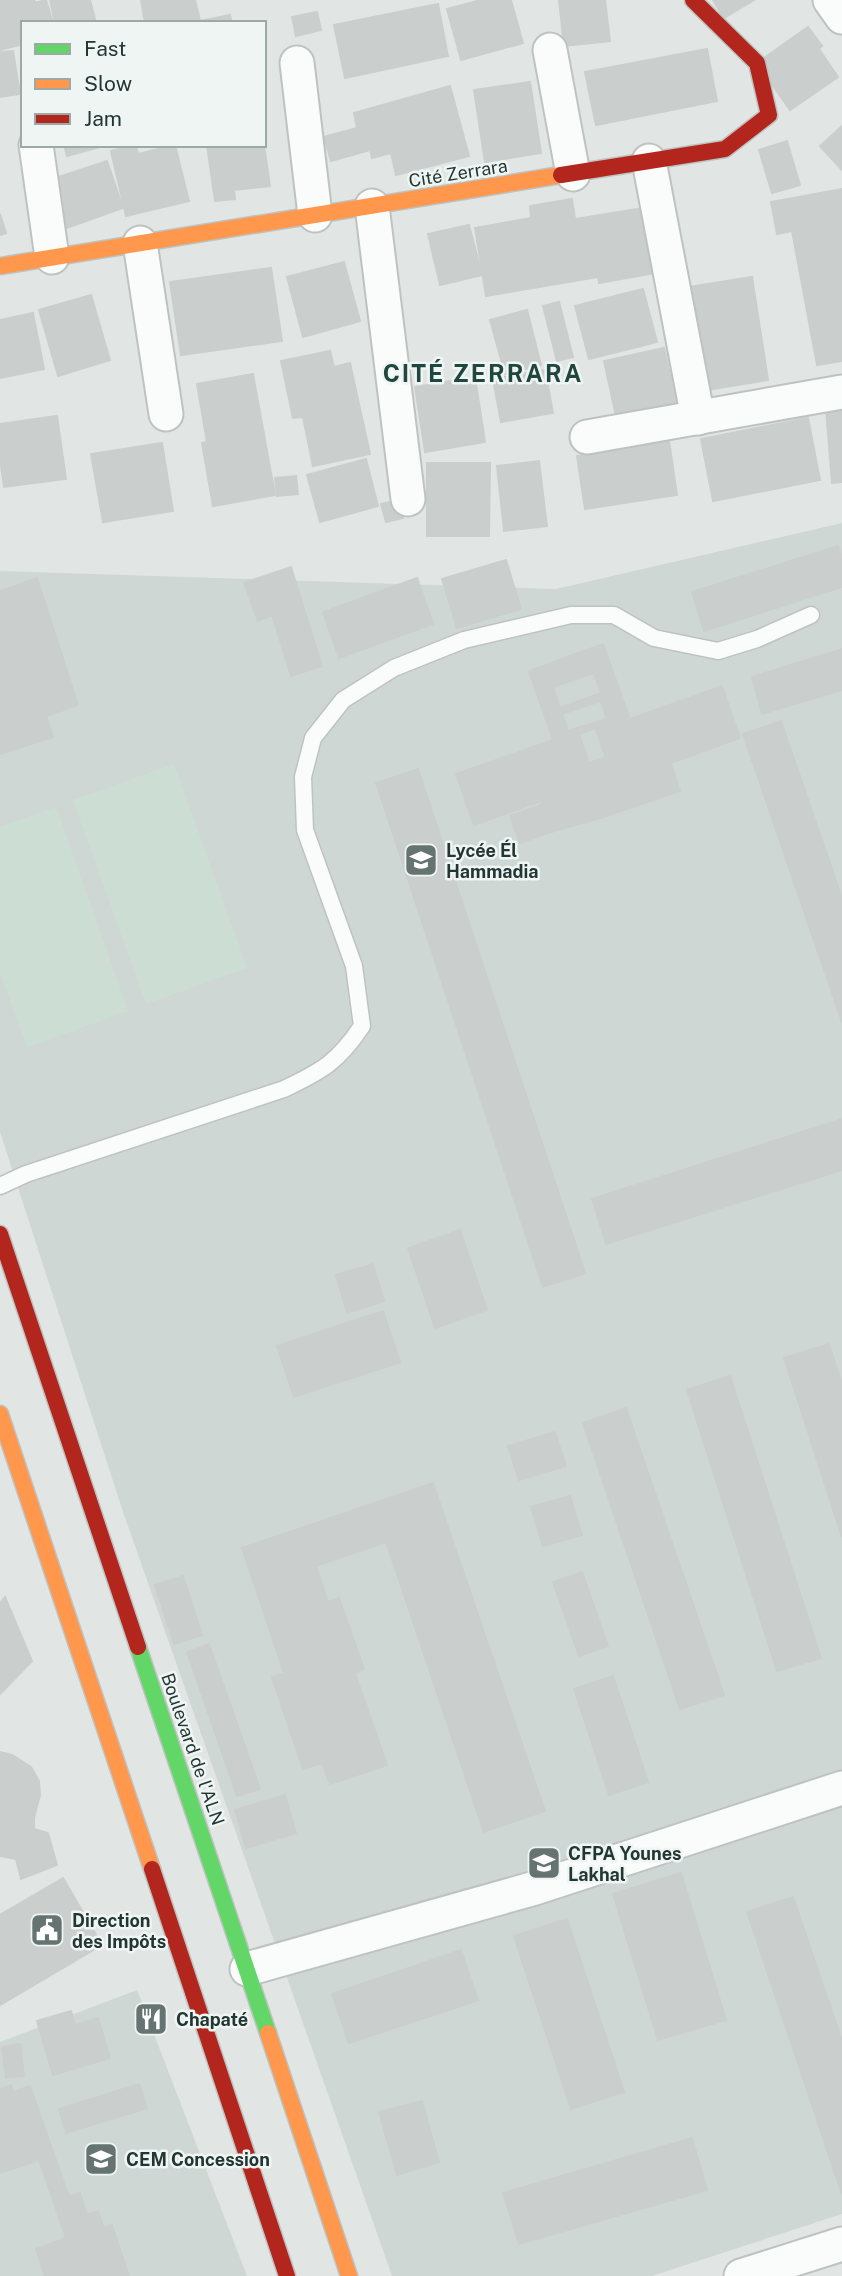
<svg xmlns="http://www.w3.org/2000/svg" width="842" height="2276" viewBox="0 0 842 2276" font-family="'Public Sans',sans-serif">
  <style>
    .built { fill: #cfd7d4 }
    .green { fill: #ccded3 }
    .building { fill: #cacecd; stroke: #cacfcd; stroke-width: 2; fill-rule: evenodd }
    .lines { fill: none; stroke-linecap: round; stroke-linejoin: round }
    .lane-casing { stroke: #bec3c1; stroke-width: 19 }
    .street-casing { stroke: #bec3c1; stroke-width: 37 }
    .fast-casing { stroke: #bec3c1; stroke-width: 19 }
    .slow-casing { stroke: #bec3c1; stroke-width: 19 }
    .jam-casing { stroke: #bec3c1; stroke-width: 19 }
    .lane { stroke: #fafbfb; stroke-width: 16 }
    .street { stroke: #fafbfb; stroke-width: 33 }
    .fast { stroke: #63d668; stroke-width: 16 }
    .slow { stroke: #ff974d; stroke-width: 16 }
    .jam { stroke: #b3261e; stroke-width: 16 }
    .labels { text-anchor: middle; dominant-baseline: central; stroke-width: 5; stroke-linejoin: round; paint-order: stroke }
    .street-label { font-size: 18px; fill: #223633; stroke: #eff5f3 }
    .poi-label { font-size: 18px; font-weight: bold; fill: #223633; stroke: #eff5f3; text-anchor: start }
    .district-label { font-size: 24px; font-weight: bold; letter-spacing: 2px; fill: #204640; stroke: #eff5f3 }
  </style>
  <rect width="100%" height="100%" fill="#e1e6e4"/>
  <g class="built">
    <path d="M842,523V2214L652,2276H392L123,1512L0,1132V571L556,589Z"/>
    <path d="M137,1990L247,2276H0V2042Z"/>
  </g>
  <g class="green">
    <path d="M174,764L247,968L146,1004L73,800Z"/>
    <path d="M56,807L128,1011L27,1047L0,972V827Z"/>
  </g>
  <g class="building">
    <path d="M0,0H34L35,3L46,0L53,23H23V44L0,50Z"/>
    <path d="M50,0H90L96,23H55Z"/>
    <path d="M141,0H195L200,21L230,15L232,23H145Z"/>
    <path d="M481,0H511L523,43L461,60L447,9Z"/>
    <path d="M559,0H605L610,41L564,46Z"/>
    <path d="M713,0H754L724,18Z"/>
    <path d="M438,4L448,56L345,78L334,25Z"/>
    <path d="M317,12L321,30L296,36L292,17Z"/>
    <path d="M808,27L822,46L819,49L838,77L790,110L757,63Z"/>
    <path d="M707,49L717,101L596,125L585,72Z"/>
    <path d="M13,51L20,94L0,97V52Z"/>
    <path d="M530,82L541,153L485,162L474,90Z"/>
    <path d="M450,86L469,156L396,175L391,153L372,158L370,150L331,161L324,137L357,128L354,113Z"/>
    <path d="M842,126V170L820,146Z"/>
    <path d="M787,141L800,185L772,193L759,150Z"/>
    <path d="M64,145H107L67,156Z"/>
    <path d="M136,145L138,154L175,145L189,201L126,216L111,151Z"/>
    <path d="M207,145H264L270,186L234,190L235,199L215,201Z"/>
    <path d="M107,161L123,208L64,229L47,181Z"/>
    <path d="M842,189V361L817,365L792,231L777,234L771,202Z"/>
    <path d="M572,199L575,219L644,208L655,273L599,283L598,277L486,296L475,228L531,218L530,206Z"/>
    <path d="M0,214L6,233L0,235Z"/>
    <path d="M469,225L482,275L440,285L428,234Z"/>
    <path d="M344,262L360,321L303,337L287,277Z"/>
    <path d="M271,268L282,341L181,355L170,282Z"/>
    <path d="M752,277L768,380L706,390L676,289Z"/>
    <path d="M643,289L657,342L589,359L575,306Z"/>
    <path d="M91,295L110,360L58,376L39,310Z"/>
    <path d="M559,302L573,357L557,361L543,306Z"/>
    <path d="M527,310L541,365L505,374L490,320Z"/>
    <path d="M33,313L44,369L0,378V320Z"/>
    <path d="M664,348L676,402L616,416L604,361Z"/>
    <path d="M330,351L334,367L350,363L370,454L313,466L303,417L293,418L281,361Z"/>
    <path d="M545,370L553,413L501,422L493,379Z"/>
    <path d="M253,374L275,495L213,506L202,443L207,442L197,384Z"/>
    <path d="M475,377L485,442L425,452L415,387Z"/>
    <path d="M842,408V482L832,483L826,409Z"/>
    <path d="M57,416L66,479L4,487L0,458V424Z"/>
    <path d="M808,418L820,480L713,501L701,439Z"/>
    <path d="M669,441L677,495L585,509L577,456Z"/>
    <path d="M162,443L173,511L103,522L91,454Z"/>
    <path d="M366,459L378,506L320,522L307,475Z"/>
    <path d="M539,461L547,526L504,531L497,466Z"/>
    <path d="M427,463H490L489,536H427Z"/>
    <path d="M296,476L298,494L277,496L275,478Z"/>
    <path d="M398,500L403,518L386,522L381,504Z"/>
    <path d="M838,546L842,557V587L704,631L692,592Z"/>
    <path d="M506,560L521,609L457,628L442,579Z"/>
    <path d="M291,567L322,666L291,676L272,615L258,621L244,583Z"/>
    <path d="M37,578L78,705L46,716L53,737L0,754V591Z"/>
    <path d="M417,578L433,624L339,658L323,612Z"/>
    <path d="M603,644L630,719L722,686L740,738L671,763L680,791L597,819L551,832L541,801L474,825L456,774L553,740L529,671ZM594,673L601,693L560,708L553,687ZM601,701L607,719L568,731L562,714ZM595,728L606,757L589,763L579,734Z"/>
    <path d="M842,649V690L762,714L752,677Z"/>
    <path d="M781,721L842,898V1022L743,734Z"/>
    <path d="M418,769L585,1273L543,1287L376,783Z"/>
    <path d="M544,804L554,831L520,843L510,816Z"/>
    <path d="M842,1119V1170L606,1244L592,1199Z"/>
    <path d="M460,1230L487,1310L435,1328L408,1248Z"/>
    <path d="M373,1264L384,1301L347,1313L336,1275Z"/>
    <path d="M383,1311L400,1362L294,1397L277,1346Z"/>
    <path d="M829,1344L842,1384V1537L784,1358Z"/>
    <path d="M730,1376L821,1658L777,1671L687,1390Z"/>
    <path d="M626,1408L724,1695L680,1709L583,1423Z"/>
    <path d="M555,1432L566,1466L519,1480L508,1446Z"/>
    <path d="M433,1483L545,1811L484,1832L386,1542L316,1566L328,1602L339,1598L364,1669L355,1673L387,1765L330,1784L322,1763L303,1769L272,1677L284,1673L242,1548Z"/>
    <path d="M570,1496L582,1535L543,1546L531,1507Z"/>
    <path d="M582,1572L608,1646L579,1656L553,1582Z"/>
    <path d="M183,1576L202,1635L174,1644L155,1585Z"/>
    <path d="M5,1597L32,1661L0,1694V1603Z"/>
    <path d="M209,1644L260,1789L237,1796L187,1652Z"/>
    <path d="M613,1676L648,1782L609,1795L574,1689Z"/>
    <path d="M0,1752L12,1755L31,1767L39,1781L40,1795L34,1818V1829L48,1833L57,1865L21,1879L16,1859L0,1856Z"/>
    <path d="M285,1795L296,1833L246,1848L235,1810Z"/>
    <path d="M681,1873L726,2020L658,2040L613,1894Z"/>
    <path d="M63,1878L102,1945L0,2005V1915Z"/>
    <path d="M793,1897L842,2041V2194L747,1912Z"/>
    <path d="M567,1919L624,2092L571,2109L514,1936Z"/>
    <path d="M461,1950L478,2000L349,2043L332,1994Z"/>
    <path d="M71,2011L75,2025L98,2018L110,2058L53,2075L37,2021Z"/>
    <path d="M20,2044L24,2076L6,2078L2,2047Z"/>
    <path d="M139,2084L147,2108L66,2133L59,2109Z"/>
    <path d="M11,2085L13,2092L30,2086L69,2197L80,2193L87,2215L98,2211L104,2228L112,2225L129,2276H45L36,2249L66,2238L39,2160L0,2173V2089Z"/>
    <path d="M422,2101L439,2162L397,2175L379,2112Z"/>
    <path d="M692,2138L707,2190L519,2244L503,2193Z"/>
  </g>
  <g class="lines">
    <defs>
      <path id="lane" d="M0,1186L26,1174L284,1089C322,1071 338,1062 362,1026L354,966L305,830L303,777L313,738L343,700L394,668L464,640L571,615H614L654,638L718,651L757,639L811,615"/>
      <g id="street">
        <path d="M830,0L842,17"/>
        <path d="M550,50L573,174"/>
        <path d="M297,63L315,215"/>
        <path d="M36,145L52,257"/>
        <path d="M649,161L698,418"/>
        <path d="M372,206L408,499"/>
        <path d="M140,243L166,414"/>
        <path d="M587,437L842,392"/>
        <path d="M247,1969L535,1888L842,1788"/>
        <path d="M741,2276L842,2244"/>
      </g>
      <path id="fast" d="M138,1647L268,2033"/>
      <g id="slow">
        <path d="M0,266L561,175"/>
        <path d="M0,1414L152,1869"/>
        <path d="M268,2033L349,2276"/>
      </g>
      <g id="jam">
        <path d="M561,175L725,149L769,115L757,63L693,0"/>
        <path d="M0,1234L138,1647"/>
        <path d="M152,1869L287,2276"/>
      </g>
    </defs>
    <use href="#lane" class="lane-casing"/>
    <use href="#street" class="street-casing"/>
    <use href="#fast" class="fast-casing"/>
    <use href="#slow" class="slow-casing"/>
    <use href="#jam" class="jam-casing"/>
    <use href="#lane" class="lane"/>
    <use href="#street" class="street"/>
    <use href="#fast" class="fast"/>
    <use href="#slow" class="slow"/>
    <use href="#jam" class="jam"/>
  </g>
  <defs>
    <symbol id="school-square" viewBox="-11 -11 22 22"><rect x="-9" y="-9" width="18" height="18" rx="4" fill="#657471" stroke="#eff5f3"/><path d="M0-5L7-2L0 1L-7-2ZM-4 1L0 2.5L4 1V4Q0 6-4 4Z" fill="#fff"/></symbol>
    <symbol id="university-square" viewBox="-11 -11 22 22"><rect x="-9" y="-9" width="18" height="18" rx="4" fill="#657471" stroke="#eff5f3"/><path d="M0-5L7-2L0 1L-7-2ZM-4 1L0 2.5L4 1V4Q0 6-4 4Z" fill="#fff"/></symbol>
    <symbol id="civic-square" viewBox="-11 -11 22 22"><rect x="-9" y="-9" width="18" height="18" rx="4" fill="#657471" stroke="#eff5f3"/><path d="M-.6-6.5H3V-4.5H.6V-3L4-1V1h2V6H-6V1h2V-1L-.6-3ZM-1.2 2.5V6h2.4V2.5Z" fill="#fff"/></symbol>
    <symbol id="restaurant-square" viewBox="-11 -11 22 22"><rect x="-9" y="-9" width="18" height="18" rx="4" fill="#657471" stroke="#eff5f3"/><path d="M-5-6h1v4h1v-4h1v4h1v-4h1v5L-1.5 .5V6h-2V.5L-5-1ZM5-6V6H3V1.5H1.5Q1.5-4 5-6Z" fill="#fff"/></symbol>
  </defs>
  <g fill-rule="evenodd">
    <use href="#school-square" x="402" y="841" width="38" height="38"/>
    <use href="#university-square" x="525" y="1844" width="38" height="38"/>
    <use href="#civic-square" x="28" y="1911" width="38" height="38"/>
    <use href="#restaurant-square" x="132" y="2000" width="38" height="38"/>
    <use href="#school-square" x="82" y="2140" width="38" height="38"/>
  </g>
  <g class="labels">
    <g class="street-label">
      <text transform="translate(458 173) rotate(-9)">Cité Zerrara</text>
      <text transform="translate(193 1749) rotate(71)">Boulevard de l'ALN</text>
    </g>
    <g class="poi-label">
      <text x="446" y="850">Lycée Él<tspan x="446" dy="21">Hammadia</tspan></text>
      <text x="568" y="1853">CFPA Younes<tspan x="568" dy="21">Lakhal</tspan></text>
      <text x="72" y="1920">Direction<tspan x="72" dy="21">des Impôts</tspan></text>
      <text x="176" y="2019">Chapaté</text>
      <text x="126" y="2159">CEM Concession</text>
    </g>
    <g class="district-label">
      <text x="483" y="373">CITÉ ZERRARA</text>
    </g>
  </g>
  <rect x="21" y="21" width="245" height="126" fill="#eff5f3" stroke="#9da9a6" stroke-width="2"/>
  <rect x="35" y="44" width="35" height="10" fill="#63d668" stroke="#9da9a6" stroke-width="2"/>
  <text x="84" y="56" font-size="21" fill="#223633">Fast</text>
  <rect x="35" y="79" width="35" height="10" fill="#ff974d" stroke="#9da9a6" stroke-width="2"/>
  <text x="84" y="91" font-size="21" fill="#223633">Slow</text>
  <rect x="35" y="114" width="35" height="10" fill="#b3261e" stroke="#9da9a6" stroke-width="2"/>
  <text x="84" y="126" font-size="21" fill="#223633">Jam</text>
</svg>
